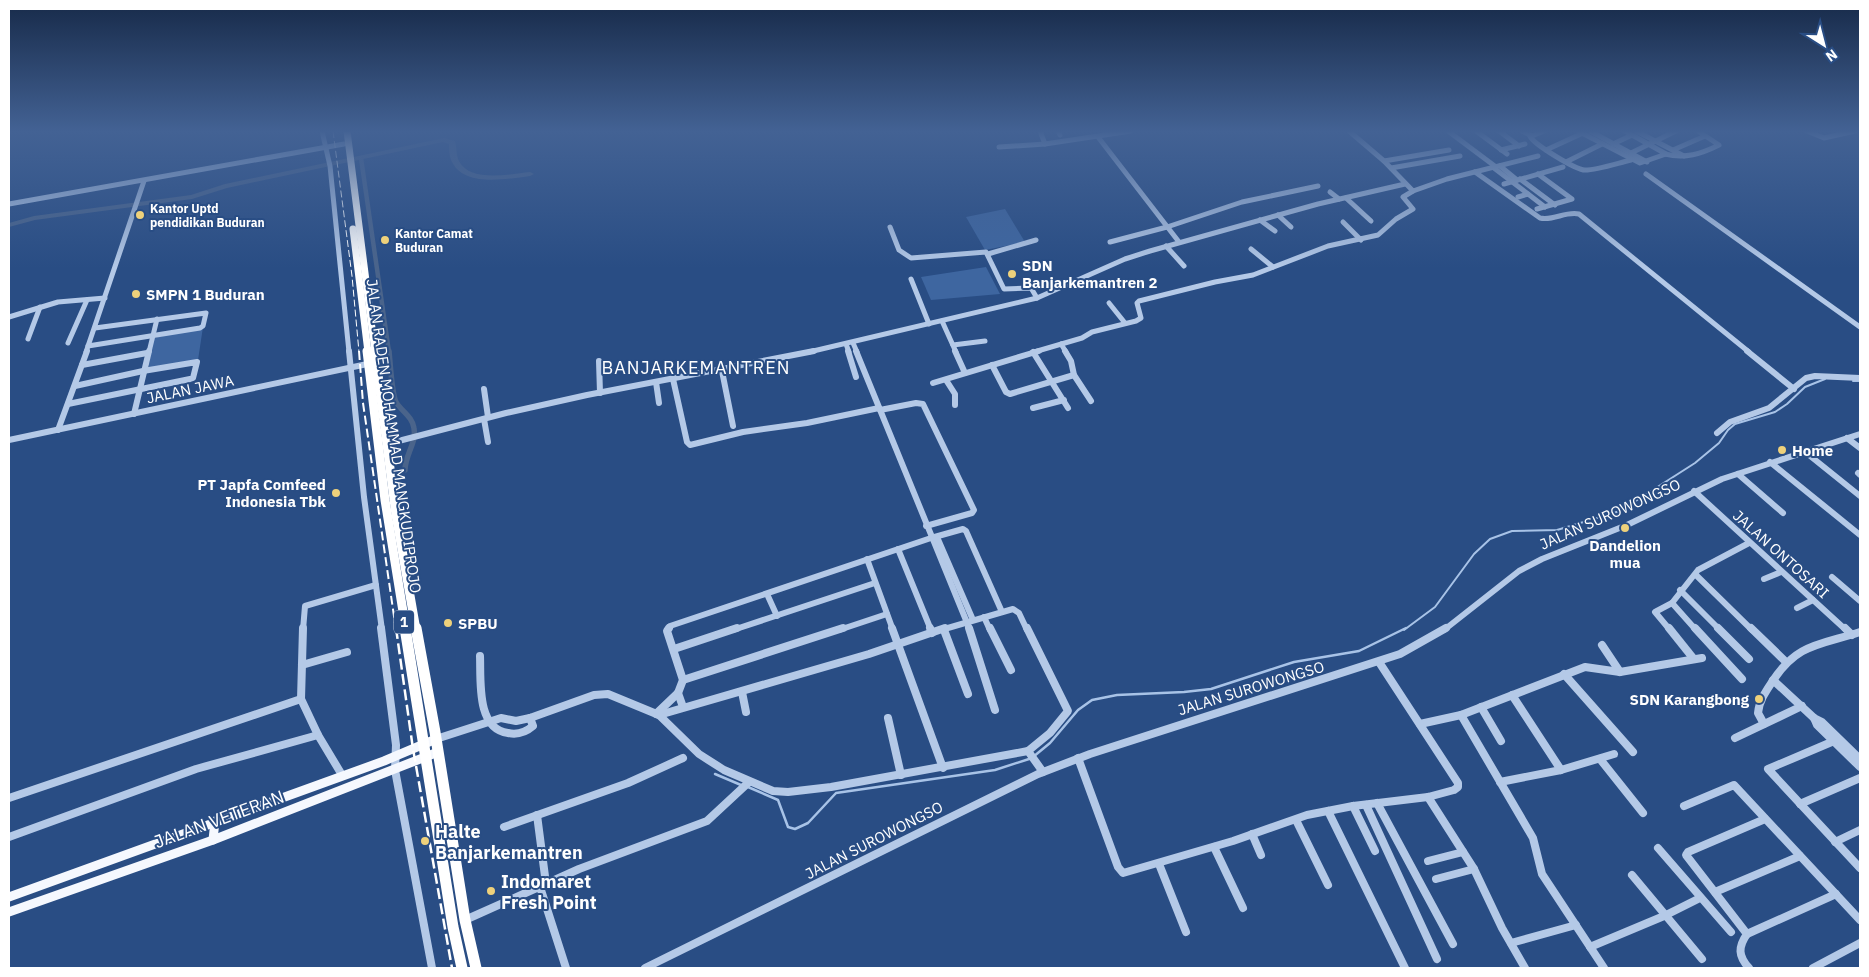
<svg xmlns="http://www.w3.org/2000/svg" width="1869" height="977" viewBox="0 0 1869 977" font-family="'IBM Plex Sans',sans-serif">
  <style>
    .green { fill: #3e66a0 }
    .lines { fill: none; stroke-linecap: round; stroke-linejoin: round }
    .stream-far1 { stroke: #a8c3e7; stroke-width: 2 }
    .stream { stroke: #a8c3e7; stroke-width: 2.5 }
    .canal-far1 { stroke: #4a648b; stroke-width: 4.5 }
    .canal { stroke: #4a648b; stroke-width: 5.5 }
    .river { fill: #4a648b; fill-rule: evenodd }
    .minor-far2 { stroke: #b4c9e7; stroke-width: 5 }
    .minor-far1 { stroke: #b4c9e7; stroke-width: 6 }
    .minor { stroke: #b4c9e7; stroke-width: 8 }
    .major { stroke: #f5f8fe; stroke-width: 9 }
    .highway-far2 { stroke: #fff; stroke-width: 7 }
    .highway-far1 { stroke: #fff; stroke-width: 9 }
    .highway { stroke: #fff; stroke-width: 11 }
    .rail-far2 { stroke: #fff; stroke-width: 1; stroke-dasharray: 7 3; stroke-linecap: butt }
    .rail-far1 { stroke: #fff; stroke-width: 2; stroke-dasharray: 9 4; stroke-linecap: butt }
    .rail { stroke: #fff; stroke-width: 2.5; stroke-dasharray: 11 4.5; stroke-linecap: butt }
    .poi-dot { fill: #eed17b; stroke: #294d84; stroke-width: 2 }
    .labels { text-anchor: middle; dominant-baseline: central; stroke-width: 4; stroke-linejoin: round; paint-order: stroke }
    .far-poi-label { font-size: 12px; font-weight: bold; fill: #fff; stroke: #294d84; text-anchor: start }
    .shield { fill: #294d84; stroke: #bfcada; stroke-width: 1 }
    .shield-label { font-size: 14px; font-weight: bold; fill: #fff }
    .poi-label { font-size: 15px; font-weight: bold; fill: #fff; stroke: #294d84; text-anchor: start }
    .street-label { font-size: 15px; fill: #fff; stroke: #294d84 }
    .quarter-label { font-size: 18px; letter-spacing: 1px; fill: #fff; stroke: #294d84 }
    .near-street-label { font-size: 18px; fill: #fff; stroke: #294d84 }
    .near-poi-label { font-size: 18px; font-weight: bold; fill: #fff; stroke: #294d84; text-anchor: start }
  </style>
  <rect width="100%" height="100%" fill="#294d84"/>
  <g class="green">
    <path d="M1005,209L1025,242L985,250L966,217Z"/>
    <path d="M986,267L1000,294L931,300L921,277Z"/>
    <path d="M203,327L198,360L148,369L154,338Z"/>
  </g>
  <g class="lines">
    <g class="stream-far1">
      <path d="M1853,381H1860"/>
      <path d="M1404,630L1435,607L1474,554L1490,539L1512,531L1557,530L1620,511L1695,463L1719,443L1728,430L1735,424L1775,412L1787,404L1805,387L1825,379"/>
    </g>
    <g class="stream">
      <path d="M1033,757L1050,743L1078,710L1092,700L1117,695L1184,692L1211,689L1294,662L1359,651L1406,628"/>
      <path d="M715,774L741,785"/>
      <path d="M748,787L778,800L788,827L795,829L808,823L836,793L995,770L1029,759"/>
    </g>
    <path class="canal-far1" d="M361,158L389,352"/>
    <path class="canal" d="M389,351C390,361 392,395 396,402C402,412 412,416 414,428C417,442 405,455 405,470"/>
    <path class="river" d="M444,138L455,141C457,148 456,155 459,161C470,183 510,174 530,172L534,174L530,176C506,179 463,188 451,160C449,155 449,149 449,144L443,142L227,188L192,199L35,220L9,227V223L34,216L191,195L225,184Z"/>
    <g class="minor-far2">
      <path d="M322,131L330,166L349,352"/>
      <path d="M1040,131L1045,144"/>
      <path d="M1058,131L1060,135"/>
      <path d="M1349,131L1384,161L1413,191L1447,179L1538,156"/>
      <path d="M1448,131L1496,167"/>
      <path d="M1476,131L1507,154"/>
      <path d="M1499,131L1519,146"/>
      <path d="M1522,131L1532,136L1544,131"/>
      <path d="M1578,131L1640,163L1666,154L1625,131"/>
      <path d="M1590,131L1647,162"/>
      <path d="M1636,131L1684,156"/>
      <path d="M1807,131L1824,138L1855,131"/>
      <path d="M1530,136C1533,144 1576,170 1585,170C1598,170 1618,163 1631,160"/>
      <path d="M1098,137L1179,242"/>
      <path d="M1613,144L1632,135"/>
      <path d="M999,147L1045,144L1131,131"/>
      <path d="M1501,150L1525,144"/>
      <path d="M1546,150L1583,133"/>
      <path d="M1673,150L1705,136"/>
      <path d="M1631,153L1676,131"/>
      <path d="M1665,154C1685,159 1701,154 1719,145L1698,131"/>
      <path d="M1384,161L1449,150"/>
      <path d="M1566,162L1602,144"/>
      <path d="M1500,166L1517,180"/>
      <path d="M1391,168L1460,156"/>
      <path d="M1494,168L1545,207"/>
      <path d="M1475,172L1540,218C1554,221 1565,211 1579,214L1749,352"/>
      <path d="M1646,174L1860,327"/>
      <path d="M1520,179L1555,205"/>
      <path d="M1504,184L1563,167"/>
      <path d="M1330,192L1339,199"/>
      <path d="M1518,197L1528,194"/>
      <path d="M1346,198L1371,221"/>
      <path d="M9,204L344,144"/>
      <path d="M1537,209L1572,199L1538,174"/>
      <path d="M1278,215L1291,227"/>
      <path d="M1260,220L1275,231"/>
      <path d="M1343,222L1361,240"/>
      <path d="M890,227L899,250L911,258L986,252L1004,289L1031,288L1037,298"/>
      <path d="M1110,242L1167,227L1242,202L1318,186"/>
      <path d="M1166,246L1184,266"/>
      <path d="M1251,249L1273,267"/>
      <path d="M988,254L1036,240"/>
      <path d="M911,279L929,324"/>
      <path d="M1109,303L1125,323"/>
      <path d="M9,317L58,302L105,298"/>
      <path d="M942,321L956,352"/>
      <path d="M28,339L40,307"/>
      <path d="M68,343L87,300"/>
      <path d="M853,343L857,352"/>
      <path d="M846,344L849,352"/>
      <path d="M1061,344L1066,352"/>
      <path d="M953,345L985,341"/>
      <path d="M88,346L200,328L203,326L206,313L95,328"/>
      <path d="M86,352L144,181"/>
      <path d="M149,352L157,319"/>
      <path d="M809,352L1037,298L1125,259L1150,251L1318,204L1405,184"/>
      <path d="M1034,352L1082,338L1092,332L1136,321L1141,318L1137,303L1139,301L1215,282L1253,275L1328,246L1378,235L1396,219L1413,209L1403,197L1413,191"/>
    </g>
    <g class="minor-far1">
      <path d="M349,351L364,497L382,630"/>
      <path d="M848,351L856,377"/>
      <path d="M856,351L970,630"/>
      <path d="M955,351L965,373"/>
      <path d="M1065,351L1071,361L1074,375L1091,401"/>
      <path d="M1747,351L1794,389"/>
      <path d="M1033,352L1068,408"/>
      <path d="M599,361L600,393"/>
      <path d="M82,365L147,353"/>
      <path d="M992,365L1006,392L1010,394L1074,375"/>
      <path d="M722,371L733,426"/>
      <path d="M673,379L687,442L690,445L743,432L807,423L879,408"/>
      <path d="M946,380L955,394V405"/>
      <path d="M656,382L659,403"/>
      <path d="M933,383L1039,351"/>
      <path d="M484,389L488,417"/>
      <path d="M68,404L190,379L193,378L197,362L143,371L75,386"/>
      <path d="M1033,408L1064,400"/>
      <path d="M880,410L916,403L923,404L974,510L972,513L926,526"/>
      <path d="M134,414L149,351"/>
      <path d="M484,419L488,442"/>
      <path d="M58,430L87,351"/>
      <path d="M1717,433L1730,422L1769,408L1806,378L1815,376L1860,378"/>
      <path d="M1847,438L1860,448"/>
      <path d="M9,440L372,363"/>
      <path d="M387,444L506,413L587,395L814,351"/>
      <path d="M1804,451L1860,496"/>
      <path d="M1770,462L1860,535"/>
      <path d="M1858,473L1860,475"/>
      <path d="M1738,474L1783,513"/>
      <path d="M1694,491L1846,630"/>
      <path d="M937,537L973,620"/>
      <path d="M898,549L931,630"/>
      <path d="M867,559L893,630"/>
      <path d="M1696,575L1752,630"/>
      <path d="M1832,577L1860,601"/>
      <path d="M1764,579L1781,572"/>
      <path d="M1680,590L1720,630"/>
      <path d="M767,594L777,616"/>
      <path d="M1672,603L1696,630"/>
      <path d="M1797,608L1813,600"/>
      <path d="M984,617L990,630"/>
      <path d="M303,630L305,606L376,585"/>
      <path d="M668,630L670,626L931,538L963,529L966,531L1002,612"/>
      <path d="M733,630L875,583"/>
      <path d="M839,630L887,614"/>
      <path d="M941,630L1013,609L1019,613L1027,630"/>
      <path d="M1444,630L1519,571L1542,559L1627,525L1722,479L1860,434"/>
      <path d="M1670,630L1655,612L1672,603L1698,570L1749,543"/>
    </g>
    <g class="minor">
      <path d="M303,628L301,699L318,735L342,775"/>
      <path d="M381,628L396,745L395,770L432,968"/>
      <path d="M669,628L667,631L683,680L678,693L683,707"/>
      <path d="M892,628L943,768"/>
      <path d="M930,628L932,633"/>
      <path d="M969,628L995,710"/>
      <path d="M990,628L1011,670"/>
      <path d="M1027,628L1068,711L1050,733L1028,751"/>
      <path d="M1669,628L1693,658"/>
      <path d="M1695,628L1742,679"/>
      <path d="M1718,628L1749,659"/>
      <path d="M1751,628L1786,662"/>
      <path d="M1845,628L1852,635"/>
      <path d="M944,630L968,694"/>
      <path d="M1602,645L1620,672"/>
      <path d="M674,649L737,628"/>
      <path d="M480,656C481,680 476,729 508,733C517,735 526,732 533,726L530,718"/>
      <path d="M302,665L347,652"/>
      <path d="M1564,674L1633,752"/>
      <path d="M683,680L843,628"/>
      <path d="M1773,680L1814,718L1822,722L1860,759"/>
      <path d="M742,692L746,712"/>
      <path d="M1512,695L1561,770"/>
      <path d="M1481,707L1501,741"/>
      <path d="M656,714L678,693"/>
      <path d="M659,715L869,654L945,628"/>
      <path d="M1461,715L1533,838L1542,874L1604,968"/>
      <path d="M888,718L901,775"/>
      <path d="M1814,718L1817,725L1860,767"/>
      <path d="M1420,724L1461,715L1585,667L1620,672L1702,658"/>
      <path d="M1764,724L1758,713C1759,701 1766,691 1772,682C1797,643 1820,645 1860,632"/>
      <path d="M1735,738L1802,706"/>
      <path d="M436,739L501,718L516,721L530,718L594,695L608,694L659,715L699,754L724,770L773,791L788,792L831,787L1028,751L1043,772"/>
      <path d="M1834,741L1768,769L1860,868"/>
      <path d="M1078,758L1118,867L1123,873L1233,841L1307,815L1353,806L1428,797L1454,790L1458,787V783L1379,662"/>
      <path d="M1600,759L1643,813"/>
      <path d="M1500,782L1561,770L1614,754"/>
      <path d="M1428,797L1474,869L1502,928L1525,968"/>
      <path d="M9,798L301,699"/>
      <path d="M1377,803L1453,944"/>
      <path d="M1800,804L1860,778"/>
      <path d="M1366,805L1437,959"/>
      <path d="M1353,806L1375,851"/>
      <path d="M1684,806L1734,785L1860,920"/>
      <path d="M1328,811L1405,968"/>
      <path d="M537,815L546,884"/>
      <path d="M1296,820L1328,885"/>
      <path d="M504,827L628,783L683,758"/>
      <path d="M1252,834L1261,855"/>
      <path d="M9,837L196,769L318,735"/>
      <path d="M1835,842L1860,830"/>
      <path d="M1214,847L1243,908"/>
      <path d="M1658,848L1731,932"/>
      <path d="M1428,861L1463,852"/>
      <path d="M1159,864L1186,932"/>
      <path d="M1632,875L1702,959"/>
      <path d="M1436,879L1474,869"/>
      <path d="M540,887L566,968"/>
      <path d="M1715,892L1800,856"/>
      <path d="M465,920L579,869L707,821L749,782"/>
      <path d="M1747,934L1836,894"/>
      <path d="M1511,943L1576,925"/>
      <path d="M1590,947L1664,916L1700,898"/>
      <path d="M645,968L1038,774L1090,754L1400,654L1446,628"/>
      <path d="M1749,968C1738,956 1738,947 1747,934L1686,855L1688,852L1765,819"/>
      <path d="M1813,968L1860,943"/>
    </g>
    <g class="major">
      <path d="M213,840L215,821"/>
      <path d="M9,897L384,761L436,739"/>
      <path d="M9,912L213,840L438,752"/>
    </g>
    <g class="highway-far2">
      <path d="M347,131L375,352"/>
      <path d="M353,229L368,352"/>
    </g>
    <g class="highway-far1">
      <path d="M367,351L385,500L406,630"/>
      <path d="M375,351L396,515L416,630"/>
    </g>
    <g class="highway">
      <path d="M405,628L453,927L462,968"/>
      <path d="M416,628L435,732L465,920L476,968"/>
    </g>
    <path class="rail-far2" d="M333,131L352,276L359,352"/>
    <path class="rail-far1" d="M359,351L363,403L396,630"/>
    <path class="rail" d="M396,628L413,749L452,968"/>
  </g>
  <linearGradient id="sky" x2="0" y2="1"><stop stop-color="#172a49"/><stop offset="0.49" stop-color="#436294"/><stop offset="1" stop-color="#436294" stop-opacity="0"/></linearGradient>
  <rect width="1869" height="268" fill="url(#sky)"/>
  <g class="poi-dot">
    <circle cx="140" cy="215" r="5"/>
    <circle cx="385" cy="240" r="5"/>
    <circle cx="1012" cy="274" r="5"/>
    <circle cx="136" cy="294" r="5"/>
    <circle cx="1782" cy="450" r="5"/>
    <circle cx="336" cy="493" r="5"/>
    <circle cx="1625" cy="528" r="5"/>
    <circle cx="448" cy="623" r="5"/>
    <circle cx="1759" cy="699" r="5"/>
    <circle cx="425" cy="841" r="5"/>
    <circle cx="491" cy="891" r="5"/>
  </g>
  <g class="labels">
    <g class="far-poi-label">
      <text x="150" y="208">Kantor Uptd<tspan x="150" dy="14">pendidikan Buduran</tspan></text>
      <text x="395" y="233">Kantor Camat<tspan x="395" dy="14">Buduran</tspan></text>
    </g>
    <rect class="shield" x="394" y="610.5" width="20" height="23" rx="4"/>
    <g class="shield-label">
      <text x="404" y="622">1</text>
    </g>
    <g class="poi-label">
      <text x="1022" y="265">SDN<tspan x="1022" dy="17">Banjarkemantren 2</tspan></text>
      <text x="146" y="294">SMPN 1 Buduran</text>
      <text x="1792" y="450">Home</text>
      <text x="326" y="484" text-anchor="end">PT Japfa Comfeed<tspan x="326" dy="17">Indonesia Tbk</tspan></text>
      <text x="1625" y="545" text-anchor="middle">Dandelion<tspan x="1625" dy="17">mua</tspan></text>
      <text x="458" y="623">SPBU</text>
      <text x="1749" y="699" text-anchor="end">SDN Karangbong</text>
    </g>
    <g class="street-label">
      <text transform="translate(190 389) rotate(-12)">JALAN JAWA</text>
      <text transform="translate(394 436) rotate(82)">JALAN RADEN MOHAMMAD MANGKUDIPROJO</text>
      <text transform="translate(1610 514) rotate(-24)">JALAN SUROWONGSO</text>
      <text transform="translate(1781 554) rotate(42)">JALAN ONTOSARI</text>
      <text transform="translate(1251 688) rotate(-17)">JALAN SUROWONGSO</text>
      <text transform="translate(874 840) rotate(-27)">JALAN SUROWONGSO</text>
    </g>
    <g class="quarter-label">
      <text x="696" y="367">BANJARKEMANTREN</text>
    </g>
    <g class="near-street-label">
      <text transform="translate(219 819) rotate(-20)">JALAN VETERAN</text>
    </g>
    <g class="near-poi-label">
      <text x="435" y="831">Halte<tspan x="435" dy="21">Banjarkemantren</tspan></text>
      <text x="501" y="881">Indomaret<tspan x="501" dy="21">Fresh Point</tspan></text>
    </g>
  </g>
  <rect width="1869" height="977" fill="none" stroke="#ffffff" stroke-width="20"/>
  <g transform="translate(1824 45) rotate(144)" stroke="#294d84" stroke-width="4" paint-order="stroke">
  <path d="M0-4L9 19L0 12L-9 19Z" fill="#ffffff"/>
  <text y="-8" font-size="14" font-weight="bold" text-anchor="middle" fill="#ffffff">N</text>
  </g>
</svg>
